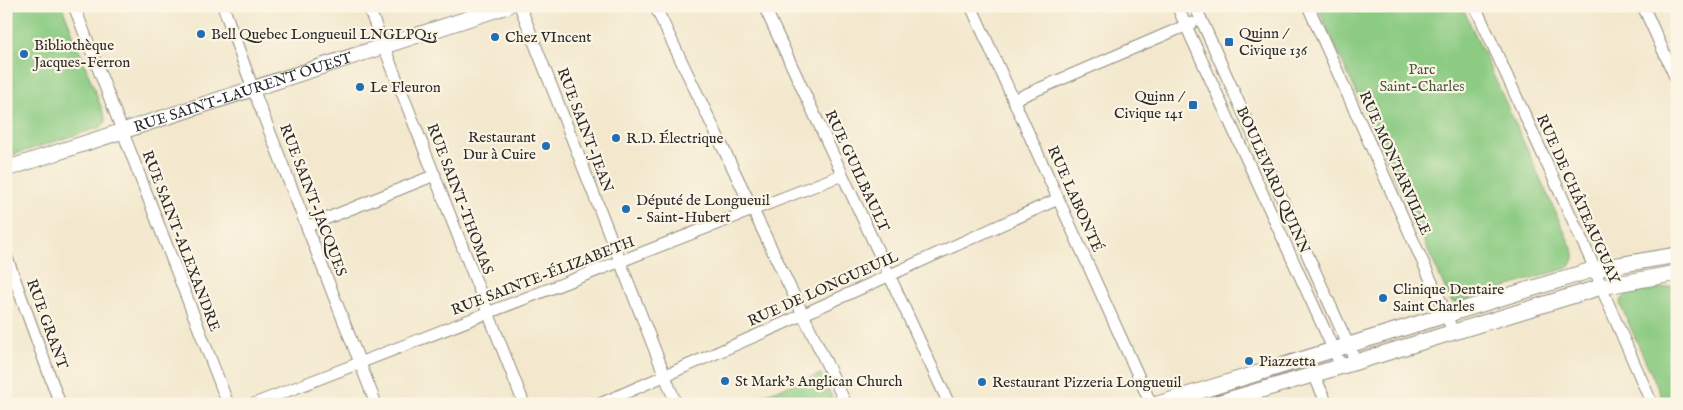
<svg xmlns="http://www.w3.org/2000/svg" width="1683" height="410" viewBox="0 0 1683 410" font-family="'IM FELL English',serif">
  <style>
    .green { fill: #8bcb82; stroke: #5b7b56 }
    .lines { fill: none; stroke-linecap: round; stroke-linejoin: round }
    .minor-casing { stroke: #8f8a7c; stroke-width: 13 }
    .tertiary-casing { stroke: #8f8a7c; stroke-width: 17 }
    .minor { stroke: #fff; stroke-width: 11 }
    .tertiary { stroke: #fff; stroke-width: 15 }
    .poi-dot { fill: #1f6fb2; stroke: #fcf5e5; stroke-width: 2 }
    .labels { text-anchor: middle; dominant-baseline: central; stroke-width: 4.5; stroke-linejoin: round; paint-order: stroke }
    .poi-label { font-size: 15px; fill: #2b2b2b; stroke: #fcf5e5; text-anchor: start }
    .park-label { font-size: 15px; fill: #485b45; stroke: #fcf5e5 }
    .street-label { font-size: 15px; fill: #2b2b2b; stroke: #fcf5e5 }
  </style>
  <rect width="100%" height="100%" fill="#fcf5e5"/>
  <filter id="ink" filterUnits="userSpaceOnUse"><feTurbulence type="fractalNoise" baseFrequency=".02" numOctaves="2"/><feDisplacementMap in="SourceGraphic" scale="10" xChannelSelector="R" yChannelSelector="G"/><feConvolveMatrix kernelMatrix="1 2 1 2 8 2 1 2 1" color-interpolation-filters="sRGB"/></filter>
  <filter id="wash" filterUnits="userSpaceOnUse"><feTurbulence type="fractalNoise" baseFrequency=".0096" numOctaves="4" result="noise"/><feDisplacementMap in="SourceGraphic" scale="20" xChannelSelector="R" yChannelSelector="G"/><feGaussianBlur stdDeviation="1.12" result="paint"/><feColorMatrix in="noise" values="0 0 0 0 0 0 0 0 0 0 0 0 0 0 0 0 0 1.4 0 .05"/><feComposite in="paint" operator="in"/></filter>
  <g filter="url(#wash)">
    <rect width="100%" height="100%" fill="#f3e8cd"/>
    <g class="green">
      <path d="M6,6H62L105,117V123L101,127L6,157Z"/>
      <path d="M1317,6H1462L1574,253V259L1570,267L1455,303L1451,301Z"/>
      <path d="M1677,285V404H1665L1620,304L1622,299L1626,295Z"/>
      <path d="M821,374L835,404H739Z"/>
    </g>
  </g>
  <g filter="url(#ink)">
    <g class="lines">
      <defs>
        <g id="minor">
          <path d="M74,6L228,404"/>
          <path d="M223,6L253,89L376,404"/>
          <path d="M368,6L524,404"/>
          <path d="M520,6L676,404"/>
          <path d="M655,6L846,404"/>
          <path d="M764,6L949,404"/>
          <path d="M971,6L1151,404"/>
          <path d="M1177,6L1341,366"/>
          <path d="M1195,6L1356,362"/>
          <path d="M1308,6L1443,307L1453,332"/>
          <path d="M1475,6L1595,269L1601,287L1652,404"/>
          <path d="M1643,6L1677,81"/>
          <path d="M1013,100L1192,23"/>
          <path d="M308,226L435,175"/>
          <path d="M6,255L60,404"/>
          <path d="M1314,375L1327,404"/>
          <path d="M254,404L842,175"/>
          <path d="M600,404L771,329L1058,199"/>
        </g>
        <g id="tertiary">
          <path id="s1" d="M6,169L507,6"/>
          <path d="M1158,404L1595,269L1677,255"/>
          <path d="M1214,404L1356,362L1601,287L1677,273"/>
        </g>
      </defs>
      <use href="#minor" class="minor-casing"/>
      <use href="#tertiary" class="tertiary-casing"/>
      <use href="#minor" class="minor"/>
      <use href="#tertiary" class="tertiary"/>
    </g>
  </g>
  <g class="poi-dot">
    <circle cx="201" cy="34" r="5"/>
    <circle cx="495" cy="37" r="5"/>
    <rect x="1224" y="37" width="10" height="10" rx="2.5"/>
    <circle cx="24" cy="54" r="5"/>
    <circle cx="360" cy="87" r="5"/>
    <rect x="1188" y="100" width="10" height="10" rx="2.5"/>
    <circle cx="616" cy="138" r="5"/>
    <circle cx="546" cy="146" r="5"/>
    <circle cx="626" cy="209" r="5"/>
    <circle cx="1383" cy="298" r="5"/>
    <circle cx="1249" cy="361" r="5"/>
    <circle cx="725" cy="381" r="5"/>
    <circle cx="982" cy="382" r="5"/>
  </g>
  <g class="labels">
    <g class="poi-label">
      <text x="1239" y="33">Quinn /<tspan x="1239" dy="17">Civique 136</tspan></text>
      <text x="211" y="34">Bell Quebec Longueuil LNGLPQ15</text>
      <text x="505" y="37">Chez VIncent</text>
      <text x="34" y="45">Bibliothèque<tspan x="34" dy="17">Jacques-Ferron</tspan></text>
      <text x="370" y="87">Le Fleuron</text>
      <text x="1183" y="96" text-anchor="end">Quinn /<tspan x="1183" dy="17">Civique 141</tspan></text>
      <text x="536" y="137" text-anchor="end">Restaurant<tspan x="536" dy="17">Dur à Cuire</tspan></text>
      <text x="626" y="138">R.D. Électrique</text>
      <text x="636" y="200">Député de Longueuil<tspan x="636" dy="17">- Saint-Hubert</tspan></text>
      <text x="1393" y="289">Clinique Dentaire<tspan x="1393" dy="17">Saint Charles</tspan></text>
      <text x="1259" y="361">Piazzetta</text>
      <text x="735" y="381">St Mark's Anglican Church</text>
      <text x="992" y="382">Restaurant Pizzeria Longueuil</text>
    </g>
    <g class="park-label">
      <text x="1422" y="69">Parc<tspan x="1422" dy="17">Saint-Charles</tspan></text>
    </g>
    <g class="street-label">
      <text stroke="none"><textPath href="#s1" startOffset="249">RUE SAINT-LAURENT OUEST</textPath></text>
      <text transform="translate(585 130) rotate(69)">RUE SAINT-JEAN</text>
      <text transform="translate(1395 163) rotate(66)">RUE MONTARVILLE</text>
      <text transform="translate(857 171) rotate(65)">RUE GUILBAULT</text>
      <text transform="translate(1273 180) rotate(66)">BOULEVARD QUINN</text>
      <text transform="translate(460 199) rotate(69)">RUE SAINT-THOMAS</text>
      <text transform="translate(1075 199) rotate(66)">RUE LABONTÉ</text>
      <text transform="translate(1578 199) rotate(66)">RUE DE CHÂTEAUGUAY</text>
      <text transform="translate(313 200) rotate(69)">RUE SAINT-JACQUES</text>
      <text transform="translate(181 241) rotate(69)">RUE SAINT-ALEXANDRE</text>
      <text transform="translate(543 276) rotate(-21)">RUE SAINTE-ÉLIZABETH</text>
      <text transform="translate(823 289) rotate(-24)">RUE DE LONGUEUIL</text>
      <text transform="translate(47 324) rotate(70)">RUE GRANT</text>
    </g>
  </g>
  <rect width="1683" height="410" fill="none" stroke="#fcf5e5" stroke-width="25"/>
</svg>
